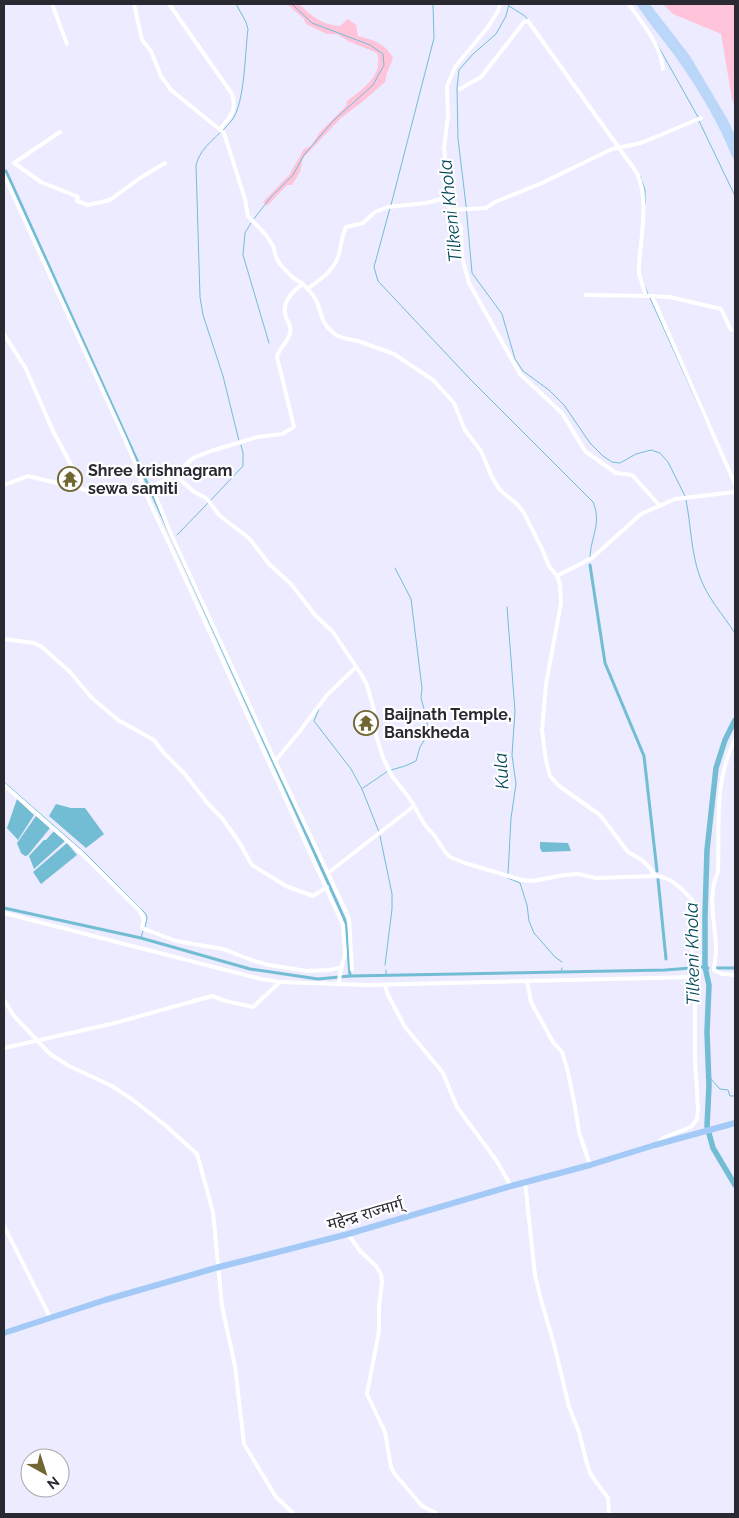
<svg xmlns="http://www.w3.org/2000/svg" width="739" height="1518" viewBox="0 0 739 1518" font-family="Raleway,'Noto Sans Devanagari',sans-serif">
  <style>
    .green { fill: #ffc4d9 }
    .water { fill: #72bdd3 }
    .lines { fill: none; stroke-linecap: round; stroke-linejoin: round }
    .stream { stroke: #72bdd3; stroke-width: 1 }
    .canal { stroke: #72bdd3; stroke-width: 3 }
    .river { stroke: #72bdd3; stroke-width: 5.5 }
    .minor { stroke: #fff; stroke-width: 4 }
    .primary { stroke: #bad7f9; stroke-width: 6 }
    .trunk { stroke: #a3caf7; stroke-width: 6 }
    .labels { text-anchor: middle; dominant-baseline: central; stroke-width: 4.5; stroke-linejoin: round; paint-order: stroke }
    .poi-label { font-size: 16px; font-weight: bold; fill: #292932; stroke: #fff; text-anchor: start }
    .street-label { font-size: 16px; fill: #292932; stroke: #fff }
    .water-label { font-size: 18px; font-style: italic; fill: #014758; stroke: #fff }
  </style>
  <rect width="100%" height="100%" fill="#ecebff"/>
  <g class="green">
    <path d="M287,4H299C311,16 322,25 340,26L348,19L356,25L358,36C373,40 385,43 393,58L387,73L385,82L362,102L341,118L303,158L300,172L292,185H287L267,206L263,202L289,175L304,149L311,146L320,132L346,106L347,101C363,89 384,75 377,53L348,41L337,34H327L306,24L304,19Z"/>
    <path d="M663,4H735V108L732,99L721,34L673,14Z"/>
  </g>
  <g class="water">
    <path d="M17,799L34,815L18,840L7,828Z"/>
    <path d="M56,804L71,808H85L104,834L86,848L49,816Z"/>
    <path d="M36,816L50,828L28,855L25,856L21,853L17,843Z"/>
    <path d="M54,831L65,841L34,869L29,856L44,840H46Z"/>
    <path d="M540,842L568,843L571,851L542,852L540,848Z"/>
    <path d="M67,843L77,855L41,884L33,872Z"/>
  </g>
  <g class="lines">
    <g class="stream">
      <path d="M236,4L246,22L248,29C245,51 245,103 232,120C220,136 201,145 196,165L200,297L203,315L223,376L239,441"/>
      <path d="M509,4L506,16L496,34L473,54L459,70L457,88L458,139L466,205L472,273L502,314L515,359L523,371L549,390L564,405L590,443L603,456L612,462L620,463L636,454L651,450L660,453L668,462L685,496"/>
      <path d="M509,6L525,16L528,20"/>
      <path d="M657,44L698,117"/>
      <path d="M699,121L735,196"/>
      <path d="M640,176L645,190V204"/>
      <path d="M391,205L434,38L433,4"/>
      <path d="M390,208L374,267L378,281L470,379L593,502C602,523 591,536 590,557"/>
      <path d="M253,220L270,198L293,175L304,155L334,120L373,85L384,65L383,54L370,45L312,23L292,4"/>
      <path d="M251,223L245,233L243,255L269,343"/>
      <path d="M645,287L648,294"/>
      <path d="M650,298L707,424"/>
      <path d="M211,500L243,466V453L241,445"/>
      <path d="M686,500C691,525 691,553 700,577C707,597 723,615 735,633"/>
      <path d="M177,535L208,503"/>
      <path d="M507,607L515,711L512,755L516,784L511,818L508,874"/>
      <path d="M319,709L314,721L351,769L362,789L379,832"/>
      <path d="M391,770L405,766L416,761L420,747L427,736V720L421,698L422,688L411,599L395,568"/>
      <path d="M4,782L85,853L146,914L147,918L145,927"/>
      <path d="M363,788L388,771"/>
      <path d="M380,836L392,894V909L385,965"/>
      <path d="M508,878L520,883L527,905L529,921L534,933L555,957L562,962"/>
      <path d="M141,938L143,931"/>
      <path d="M386,970V975"/>
      <path d="M561,972L562,968"/>
      <path d="M708,1076L720,1089L728,1090L730,1096H735"/>
    </g>
    <g class="canal">
      <path d="M6,171C120,420 230,670 344,918L346,925L350,976"/>
      <path d="M590,565L605,663L644,756L657,871"/>
      <path d="M658,879L666,959"/>
      <path d="M4,908L141,938L250,969L318,979L350,976L665,970L691,968"/>
      <path d="M702,967L708,968"/>
      <path d="M716,968H735"/>
    </g>
    <path class="river" d="M735,720L725,740L716,768L707,850L705,915V967L709,985L707,1032L709,1086L707,1126L713,1148L735,1185"/>
    <g class="minor">
      <path d="M52,4L67,44"/>
      <path d="M134,4L142,40L151,51L161,76L171,90L224,133L245,199L248,216L266,235L273,246L276,257L280,264L292,277L303,284L312,294L317,302L323,320L327,327L336,335L343,338L358,341L394,354L433,380L454,403L465,430L481,451L492,477L499,489L518,505L524,513L542,549L549,566L557,576L560,584L561,603L546,684L542,730L546,761L550,776L559,786L600,815L628,852L642,860L650,868L655,876C671,876 683,890 693,901L692,954L695,965L692,977L695,1005V1060L698,1108L697,1119L691,1127L665,1137L656,1144"/>
      <path d="M169,4L232,94C237,111 231,116 220,129"/>
      <path d="M629,4C642,23 661,45 663,69"/>
      <path d="M460,89L481,77L524,22L528,21L637,173C649,199 641,237 639,265V274L646,296"/>
      <path d="M60,132L14,163L41,182L78,197L77,201L88,205L110,200L140,178L165,163"/>
      <path d="M4,175L124,437L136,465L144,490L179,565L343,925L345,955L340,972L339,984"/>
      <path d="M445,198L448,186L444,148L448,116L447,86L455,67L488,27L498,11L500,4"/>
      <path d="M450,210L486,208L495,202L542,183L612,149L641,143L701,118"/>
      <path d="M307,289C321,279 334,271 339,254C341,244 342,236 346,227L363,223L375,212L388,207L426,203L445,198L461,228L462,257L469,283L520,374L562,413L585,451L616,473L632,475L660,506"/>
      <path d="M586,295L652,296L670,297L721,309L731,330"/>
      <path d="M652,296L735,484"/>
      <path d="M4,334L26,369L53,431L77,476L79,487"/>
      <path d="M175,475L193,491L207,499L220,516L249,538L270,565L291,584L315,615L333,632L361,674L367,685L374,710L376,735L383,758L392,776L410,799L425,825L434,835L446,853L450,857L465,863L522,880L533,881L564,875L578,874L596,878L655,876"/>
      <path d="M4,485L28,476L103,494L137,492L145,490L175,475L193,458L211,451L257,437L282,434L294,427L277,357C279,348 288,342 290,333C292,326 288,323 286,317C281,303 292,291 303,284"/>
      <path d="M152,487L170,532L275,761L349,918L352,970"/>
      <path d="M557,576L592,558L641,514L675,499L735,492"/>
      <path d="M4,639L34,643L42,647L70,672L92,698L118,720L154,740L163,752L184,773L209,805L222,818L239,842L252,865L286,886L313,896L327,887"/>
      <path d="M735,739C713,785 720,823 718,872C707,895 715,922 716,946C717,955 714,963 714,970L722,974L735,975"/>
      <path d="M275,761L300,731L327,695L356,667"/>
      <path d="M4,785L79,851L139,910L144,919L142,928L176,941L223,949L254,961L269,965L307,971L330,970L342,967"/>
      <path d="M328,873L414,806"/>
      <path d="M4,913L261,979L280,982L367,985L692,977"/>
      <path d="M527,981L531,1002L553,1042L562,1052L567,1068L574,1101L579,1132L590,1165"/>
      <path d="M385,985L388,995L405,1027L443,1073L457,1107L496,1160L511,1186"/>
      <path d="M4,1000L14,1016L50,1054L69,1066L112,1086L133,1100L165,1125L197,1154L213,1212L222,1306L235,1366L244,1444L276,1497L294,1514"/>
      <path d="M4,1048L115,1023L212,996L226,1001L253,1007L280,982"/>
      <path d="M525,1182L535,1275L540,1296L555,1348L569,1407L579,1432L587,1464L591,1475L608,1498L609,1514"/>
      <path d="M4,1226L51,1319"/>
      <path d="M348,1234L360,1251L376,1266L381,1274L382,1282L379,1307V1331L367,1394L385,1432L391,1467L394,1473L422,1506L436,1513L434,1514"/>
    </g>
    <g class="primary">
      <path d="M640,4C653,24 669,42 683,62C703,91 722,123 735,156"/>
      <path d="M646,4L687,57L725,121L735,142"/>
    </g>
    <path class="trunk" d="M4,1333L105,1300L219,1267L348,1234L511,1186L590,1165L655,1145L735,1123"/>
  </g>
  <defs>
    <symbol id="temple-ring" viewBox="-11 -11 22 22"><circle r="9.5" fill="#fff" stroke="#726733" stroke-width="1.5"/><path d="M0-6L5-2H3V0L6.5 2.5H4V6H1.5V3h-3V6H-4V2.5H-6.5L-3 0V-2H-5Z" fill="#726733"/></symbol>
  </defs>
  <g fill-rule="evenodd">
    <use href="#temple-ring" x="56" y="465" width="28" height="28"/>
    <use href="#temple-ring" x="352" y="709" width="28" height="28"/>
  </g>
  <g class="labels">
    <g class="poi-label">
      <text x="88" y="470">Shree krishnagram<tspan x="88" dy="18">sewa samiti</tspan></text>
      <text x="384" y="714">Baijnath Temple,<tspan x="384" dy="18">Banskheda</tspan></text>
    </g>
    <g class="street-label">
      <text transform="translate(365 1214) rotate(-16)">महेन्द्र राज्मार्ग्</text>
    </g>
    <g class="water-label">
      <text transform="translate(450 211) rotate(-96)">Tilkeni Khola</text>
      <text transform="translate(501 771) rotate(-93)">Kula</text>
      <text transform="translate(692 954) rotate(-91)">Tilkeni Khola</text>
    </g>
  </g>
  <rect width="739" height="1518" fill="none" stroke="#292932" stroke-width="10"/>
  <g transform="translate(45 1473) rotate(141)"><circle r="24" fill="#ffffff" stroke="#a9a9ad"/>
  <path d="M0-4L9 19L0 12L-9 19Z" fill="#726733"/>
  <text y="-8" font-size="14" font-weight="bold" text-anchor="middle" fill="#292932">N</text>
  </g>
</svg>
